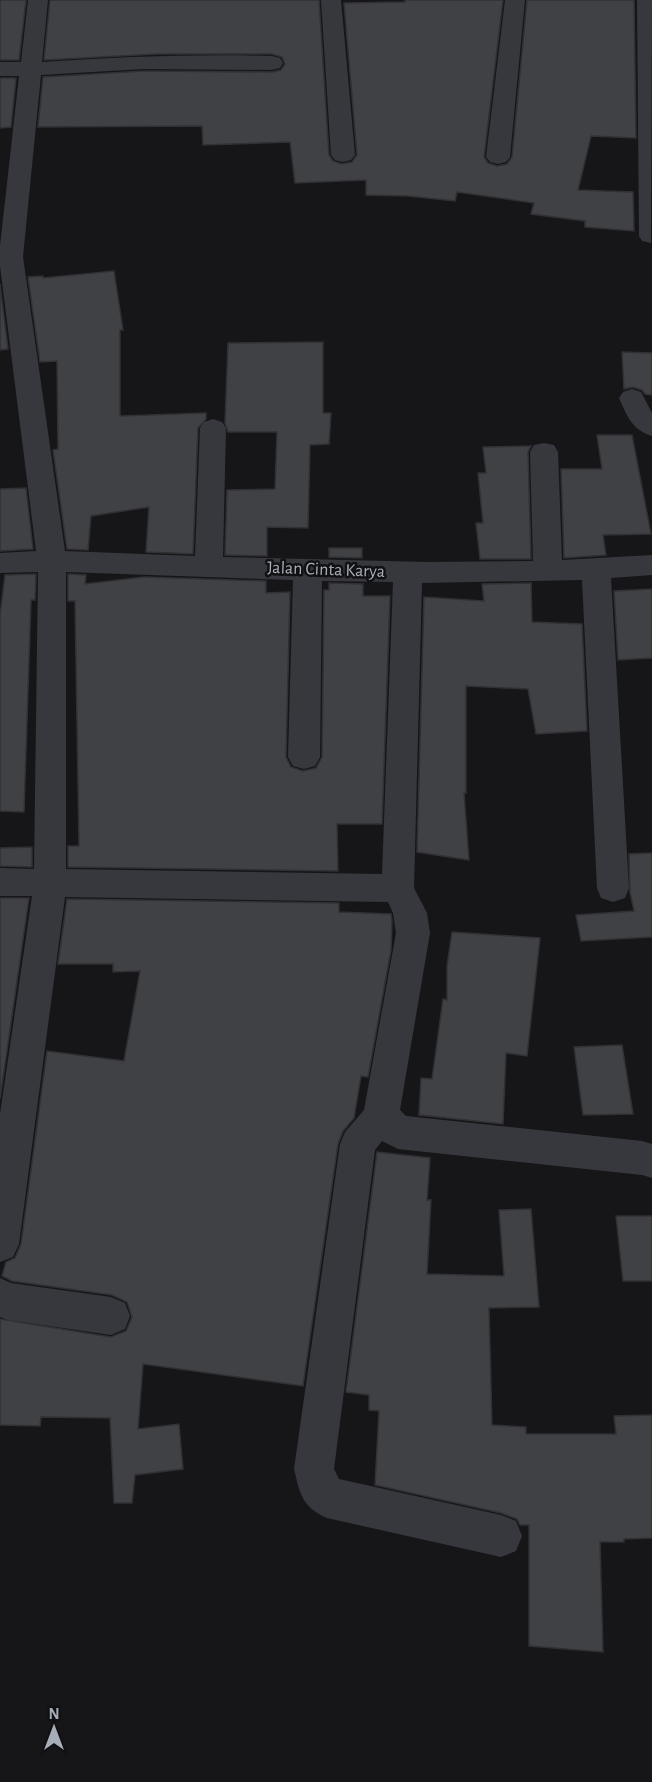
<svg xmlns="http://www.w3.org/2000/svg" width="652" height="1782" viewBox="0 0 652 1782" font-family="'Alegreya Sans',sans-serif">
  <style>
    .building { fill: #404145; stroke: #303035; stroke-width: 1.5 }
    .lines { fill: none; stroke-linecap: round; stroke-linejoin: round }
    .minor { fill: #37383e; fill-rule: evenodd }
    .labels { text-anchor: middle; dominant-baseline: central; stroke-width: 5; stroke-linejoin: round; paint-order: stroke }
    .street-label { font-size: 18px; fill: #a7aeb9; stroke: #111113 }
  </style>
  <rect width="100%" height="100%" fill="#161618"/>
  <g class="building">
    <path d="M0,0H26L19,60H0Z"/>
    <path d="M50,0H319L329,155L333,161L342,164L352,162L357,155L344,3L405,2V0H503L484,157L488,163L497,166L507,164L512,157L527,0H634L636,138L591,136L578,190L633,192L634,231L585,227V221L531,214L534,203L457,192L455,201L408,196L366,195V180L295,183L290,142L203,145L202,126L38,127L43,77L144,71L272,72L281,70L285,64L282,57L272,54H157L44,60Z"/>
    <path d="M0,78H16L11,127L0,128Z"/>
    <path d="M114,271L123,330H120V416L206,413V419L198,428L193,554L146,552L149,507L91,516L88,550L67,549L53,450L58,449L57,361L40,362L28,277L43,276V278Z"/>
    <path d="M0,284L8,349L0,350Z"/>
    <path d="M323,342V413H331L329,444L310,445L308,528L267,527V556L225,555L227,490L275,489L277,432H228L225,423L228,343Z"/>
    <path d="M622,352L652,353V395L645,394L642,390L633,387L624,389Z"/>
    <path d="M597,435H632L651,534L603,535L606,555L564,558L561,469H602Z"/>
    <path d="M531,446L528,452L531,559H480L476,523H483L478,473H486L483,447Z"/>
    <path d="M26,488L33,549L0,551V489Z"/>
    <path d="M329,548H362V558L329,557Z"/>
    <path d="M36,574L35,600H31L24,812L0,811V615L5,575Z"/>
    <path d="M68,574L86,575L85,584L144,577L266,581V593L290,592L286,757L291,767L303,771L316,768L322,757L324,590H329V583L363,584V596H390L382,824H337L338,871L68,867V846H79L75,601H68Z"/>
    <path d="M531,583L532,622L582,624L587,731L536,734L528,689L466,686V793H464L469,860L417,852L424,597L484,601L482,584Z"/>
    <path d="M652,589V658L618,660L614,591Z"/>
    <path d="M32,847V867L0,866V848Z"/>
    <path d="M652,853V937L581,941L576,915L634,911L630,892L629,854Z"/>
    <path d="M0,898H29L0,1099Z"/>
    <path d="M67,899L339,903V912L391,914L392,921L391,950L368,1077L361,1076L354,1118L343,1131L338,1144L303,1386L143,1364L138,1429L179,1424L183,1469L135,1475L132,1503H114L110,1418L41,1417L40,1426L0,1425V1319L111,1337L126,1331L132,1317L127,1302L112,1295L12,1281L2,1276L6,1262L15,1258L21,1244L47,1051L124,1061L140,971L113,972V964H58Z"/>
    <path d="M452,932L540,938L527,1056L506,1053L503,1124L419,1115L421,1078L432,1079L443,999L447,1000V966Z"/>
    <path d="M622,1045L633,1114L583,1115L574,1047Z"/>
    <path d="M377,1152L430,1158L427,1200H431L427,1274L504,1276L499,1210L531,1209L539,1307L489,1308L492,1425L526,1427V1434H616L614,1416L652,1415V1538L624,1539V1542H600L603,1652L529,1646V1525H520L517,1519L501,1513L375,1485L379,1411L369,1410V1395L346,1392Z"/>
    <path d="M616,1216H652V1281H623Z"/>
  </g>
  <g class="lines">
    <g class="minor">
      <path d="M28,0H48L42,62C119,57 195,54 272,56L280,58L283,63L280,68L272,70L144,69L41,75L23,257L65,551L195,556L200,428L204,422L213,419L222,422L226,428L223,557L427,562L533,561L530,452L534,445L544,443L554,445L558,452L562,560L652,555V575L611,578L629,888L625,898L613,902L601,898L597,888L582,580L422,583L414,888L427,913L430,933L400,1110L406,1116L642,1141L652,1144V1178L642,1175L398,1149L382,1141L375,1150L334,1469L339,1479L501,1515L516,1521L522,1536L516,1551L501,1557L327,1518C302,1507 300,1494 294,1469L340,1144L345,1132L364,1110L396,933L393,913L388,902L65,897L19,1244L13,1257L0,1262V1114L32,896H0V868L34,869L38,572L0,573V553L36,551L0,266V246L19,76H0V62H21ZM66,572L293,580L288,757L293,766L304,769L315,766L320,757L322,581L393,582L382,874L66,869Z"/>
      <path d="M321,0H341L355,155L351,160L343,162L335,160L331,155Z"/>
      <path d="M505,0H525L510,157L506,162L498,164L490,162L486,157Z"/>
      <path d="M637,0H652L651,243L642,241L639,236Z"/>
      <path d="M632,389L641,392L652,413V436C632,430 627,416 619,398L623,392Z"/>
      <path d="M0,1278L11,1283L111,1297L125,1303L130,1316L125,1329L111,1335L8,1320L0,1317Z"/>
    </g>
  </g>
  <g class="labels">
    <g class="street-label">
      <text transform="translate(326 570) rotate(2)">Jalan Cinta Karya</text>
    </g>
  </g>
  <g transform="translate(54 1728)" stroke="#111113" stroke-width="4.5" paint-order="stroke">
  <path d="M0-4.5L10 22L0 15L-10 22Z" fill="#a7aeb9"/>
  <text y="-9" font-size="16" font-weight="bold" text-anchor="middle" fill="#a7aeb9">N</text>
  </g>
</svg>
